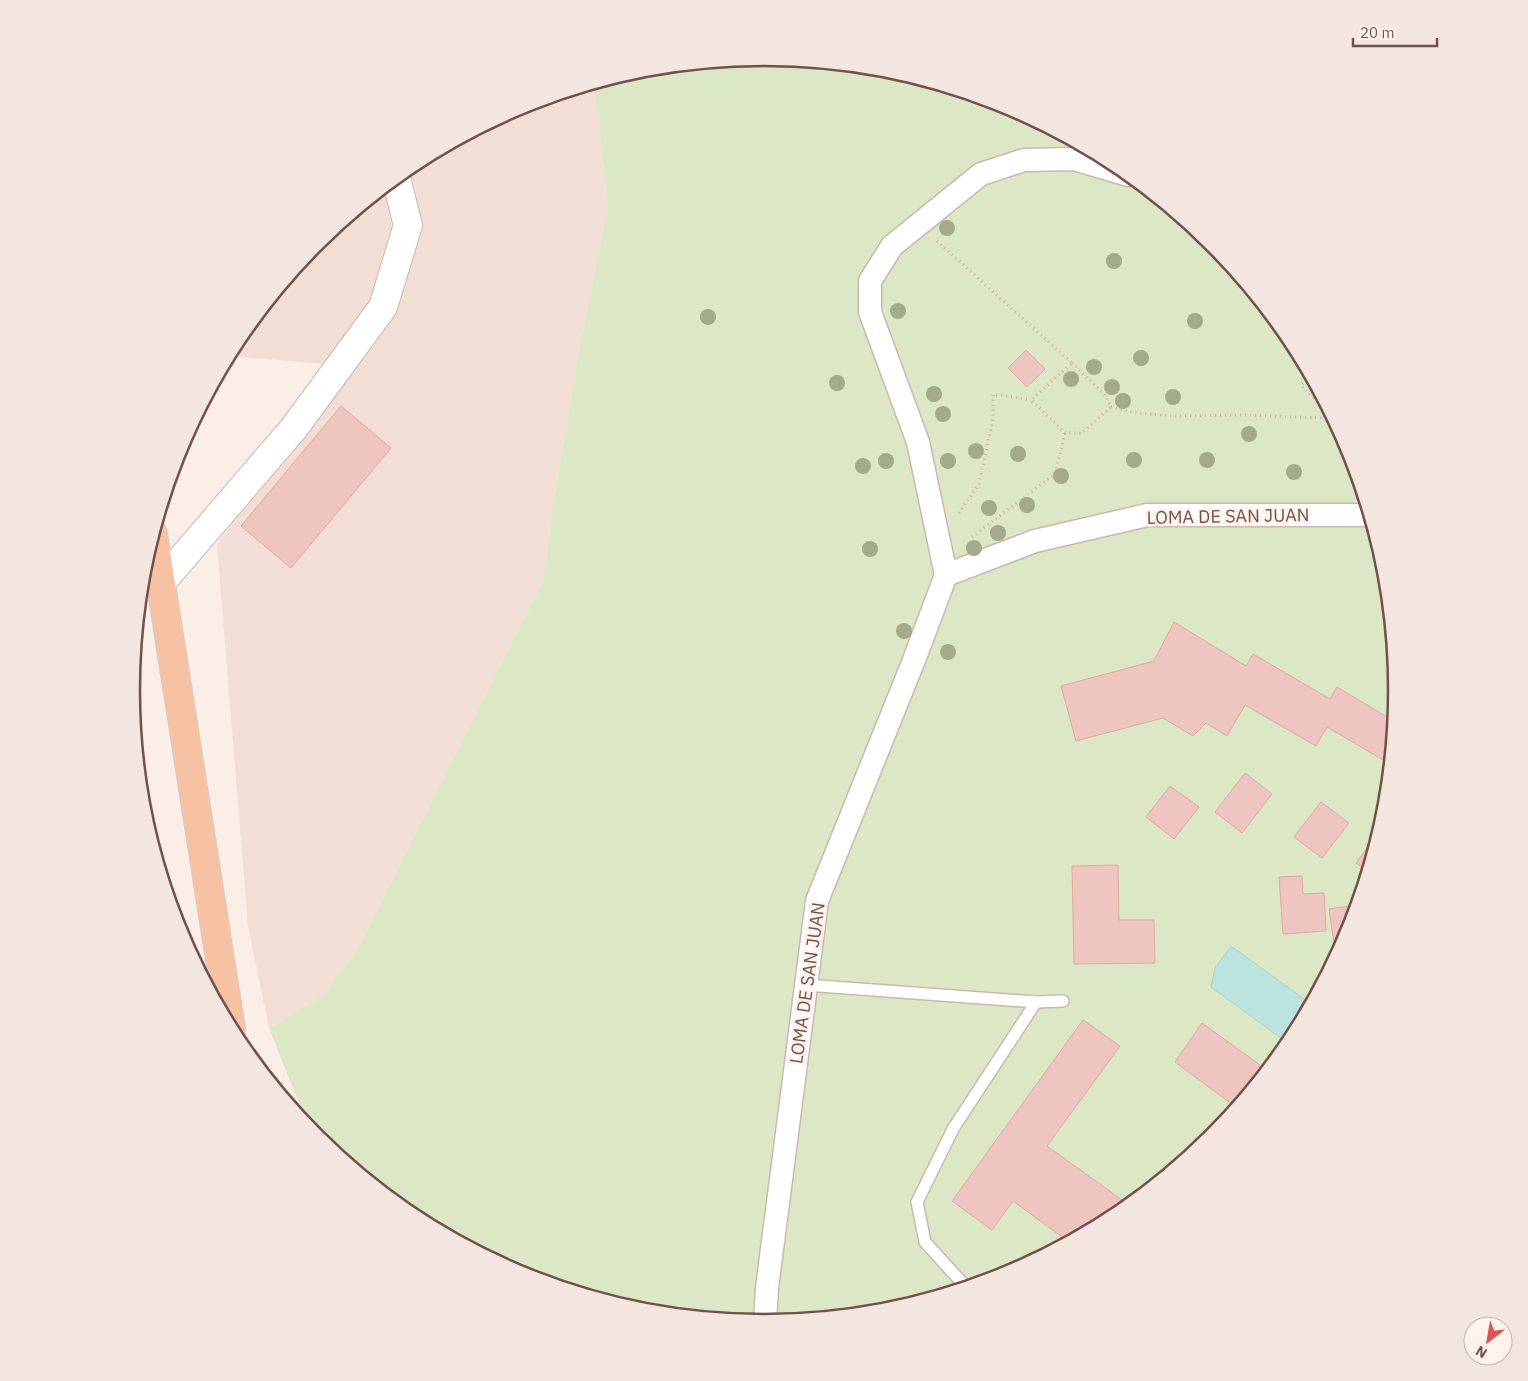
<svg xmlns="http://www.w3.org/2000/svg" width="1528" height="1381" viewBox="0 0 1528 1381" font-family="'IBM Plex Sans',sans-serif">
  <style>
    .residential { fill: #f2ded5 }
    .green { fill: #dce8c5 }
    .water { fill: #bce4df; stroke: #a3d5d0 }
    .building { fill: #efc6bf; stroke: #e1a9a1 }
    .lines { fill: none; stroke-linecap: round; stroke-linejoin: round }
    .service-casing { stroke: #ceb6b0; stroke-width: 14 }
    .minor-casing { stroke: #ceb6b0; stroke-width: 25 }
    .tertiary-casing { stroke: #ceb6b0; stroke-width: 30 }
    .primary-casing { stroke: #d5cac9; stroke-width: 30 }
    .path { stroke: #d4a9a2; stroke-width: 3; stroke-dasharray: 1 4; stroke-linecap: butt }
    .service { stroke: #fff; stroke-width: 11 }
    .minor { stroke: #fff; stroke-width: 22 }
    .tertiary { stroke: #fff; stroke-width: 28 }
    .primary { stroke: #f6c2a3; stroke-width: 28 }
    .tree { fill: #a4aa8c }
    .labels { text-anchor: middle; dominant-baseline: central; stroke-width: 5; stroke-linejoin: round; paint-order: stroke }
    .street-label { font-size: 18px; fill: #73504c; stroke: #fef3ec }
    .rim { fill: none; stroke: #73504c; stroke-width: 2.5 }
  </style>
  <rect width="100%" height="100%" fill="#fbeee6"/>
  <path class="residential" d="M594,84L608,206L575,372L554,499L544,579L358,948L323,995L269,1028L248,926L217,545L339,365L229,356L238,339L317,243L413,164L522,106Z"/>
  <path class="green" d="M764,58L888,70L1007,106L1116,164L1212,243L1290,339L1349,449L1385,567L1397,691L1385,814L1349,933L1290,1042L1211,1138L1115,1217L1006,1275L887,1311L764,1323L640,1311L521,1275L412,1217L316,1138L310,1131L269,1028L323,995L358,948L544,579L554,499L575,372L608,206L594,84L641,70Z"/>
  <path class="water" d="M1231,946L1311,1004L1289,1044L1211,987L1215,968Z"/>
  <g class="building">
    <path d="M1026,350L1045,369L1027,387L1008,368Z"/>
    <path d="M341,406L391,448L291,568L241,526Z"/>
    <path d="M1174,622L1246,666L1253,654L1330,699L1337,687L1394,721L1390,764L1327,727L1316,746L1245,705L1227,736L1206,723L1193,736L1163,718L1076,741L1061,686L1154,661Z"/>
    <path d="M1245,773L1272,794L1242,833L1215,812Z"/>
    <path d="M1170,786L1199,807L1174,839L1146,817Z"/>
    <path d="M1321,802L1349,823L1322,858L1294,837Z"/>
    <path d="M1379,832L1367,871L1356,863Z"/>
    <path d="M1118,865L1119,920H1154L1155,963L1074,964L1072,866Z"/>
    <path d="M1302,876L1303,894L1324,893L1326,931L1283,934L1279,877Z"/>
    <path d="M1349,906L1351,924L1349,933L1336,957L1329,909Z"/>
    <path d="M1083,1020L1120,1046L1047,1146L1129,1205L1115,1217L1069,1242L1013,1201L992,1230L952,1201Z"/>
    <path d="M1202,1023L1267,1070L1237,1108L1175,1062Z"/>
  </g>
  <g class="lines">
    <defs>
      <g id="service">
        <path d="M806,985L1036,1002L1063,1001"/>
        <path d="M966,1287L925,1242L917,1202L953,1129L1036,1002"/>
      </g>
      <g id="minor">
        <path d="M946,575L1035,541L1147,515H1369"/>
        <path d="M765,1323L767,1288L817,901L914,660L946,575L918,442L870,312V281L892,246L981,174L1024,160L1074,159L1128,175"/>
      </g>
      <path id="tertiary" d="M160,584L294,428L383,307L408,225L396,178"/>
      <path id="primary" d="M153,534L231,1029"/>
    </defs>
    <use href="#service" class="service-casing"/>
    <use href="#minor" class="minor-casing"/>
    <use href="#tertiary" class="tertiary-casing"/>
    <use href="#primary" class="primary-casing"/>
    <g class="path">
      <path d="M937,241L1072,363"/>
      <path d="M1072,363L1105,395L1111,407L1082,433H1065L1031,400Z"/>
      <path d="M1111,407L1137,413L1173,416L1245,415L1326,418L1324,409L1301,385L1310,376"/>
      <path d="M959,513L979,484L993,419V394L1031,400"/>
      <path d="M972,537L1055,474L1065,433"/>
    </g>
    <use href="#service" class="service"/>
    <use href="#minor" class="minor"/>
    <use href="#tertiary" class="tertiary"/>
    <use href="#primary" class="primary"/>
  </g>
  <g class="tree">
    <circle cx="947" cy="228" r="8"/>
    <circle cx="1114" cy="261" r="8"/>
    <circle cx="898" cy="311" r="8"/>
    <circle cx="708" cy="317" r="8"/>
    <circle cx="1195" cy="321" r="8"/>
    <circle cx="1141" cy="358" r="8"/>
    <circle cx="1094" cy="367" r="8"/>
    <circle cx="1071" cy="379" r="8"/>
    <circle cx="837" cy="383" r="8"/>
    <circle cx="1112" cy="387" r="8"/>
    <circle cx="934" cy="394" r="8"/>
    <circle cx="1173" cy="397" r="8"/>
    <circle cx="1123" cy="401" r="8"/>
    <circle cx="943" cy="414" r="8"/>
    <circle cx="1249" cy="434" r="8"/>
    <circle cx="976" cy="451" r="8"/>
    <circle cx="1018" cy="454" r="8"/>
    <circle cx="1134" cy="460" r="8"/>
    <circle cx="1207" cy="460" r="8"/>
    <circle cx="886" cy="461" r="8"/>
    <circle cx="948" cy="461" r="8"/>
    <circle cx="863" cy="466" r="8"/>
    <circle cx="1294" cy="472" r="8"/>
    <circle cx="1061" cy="476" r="8"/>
    <circle cx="1027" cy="505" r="8"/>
    <circle cx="989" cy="508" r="8"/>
    <circle cx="998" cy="533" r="8"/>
    <circle cx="974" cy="548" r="8"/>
    <circle cx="870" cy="549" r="8"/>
    <circle cx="904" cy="631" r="8"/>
    <circle cx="948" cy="652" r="8"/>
  </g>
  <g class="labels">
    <g class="street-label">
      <text transform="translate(1228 516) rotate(-1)">LOMA DE SAN JUAN</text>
      <text transform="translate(807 983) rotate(-82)">LOMA DE SAN JUAN</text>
    </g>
  </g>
  <path d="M0 0H1528V1381H0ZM140 690a624 624 0 1 1 1248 0a624 624 0 1 1-1248 0Z" fill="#f3e6df" fill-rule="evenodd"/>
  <path class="rim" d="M140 690a624 624 0 1 1 1248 0a624 624 0 1 1-1248 0Z"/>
  <g transform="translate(1488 1341) rotate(211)"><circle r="24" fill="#fef3ec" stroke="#c6b2ac"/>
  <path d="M0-4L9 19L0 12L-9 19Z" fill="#de5256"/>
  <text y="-8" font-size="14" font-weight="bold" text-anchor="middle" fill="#73504c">N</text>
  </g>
  <path d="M1353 38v8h84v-8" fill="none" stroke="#73504c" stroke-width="2.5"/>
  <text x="1360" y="38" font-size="15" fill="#73504c" stroke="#fef3ec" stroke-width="4" paint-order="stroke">20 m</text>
</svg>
